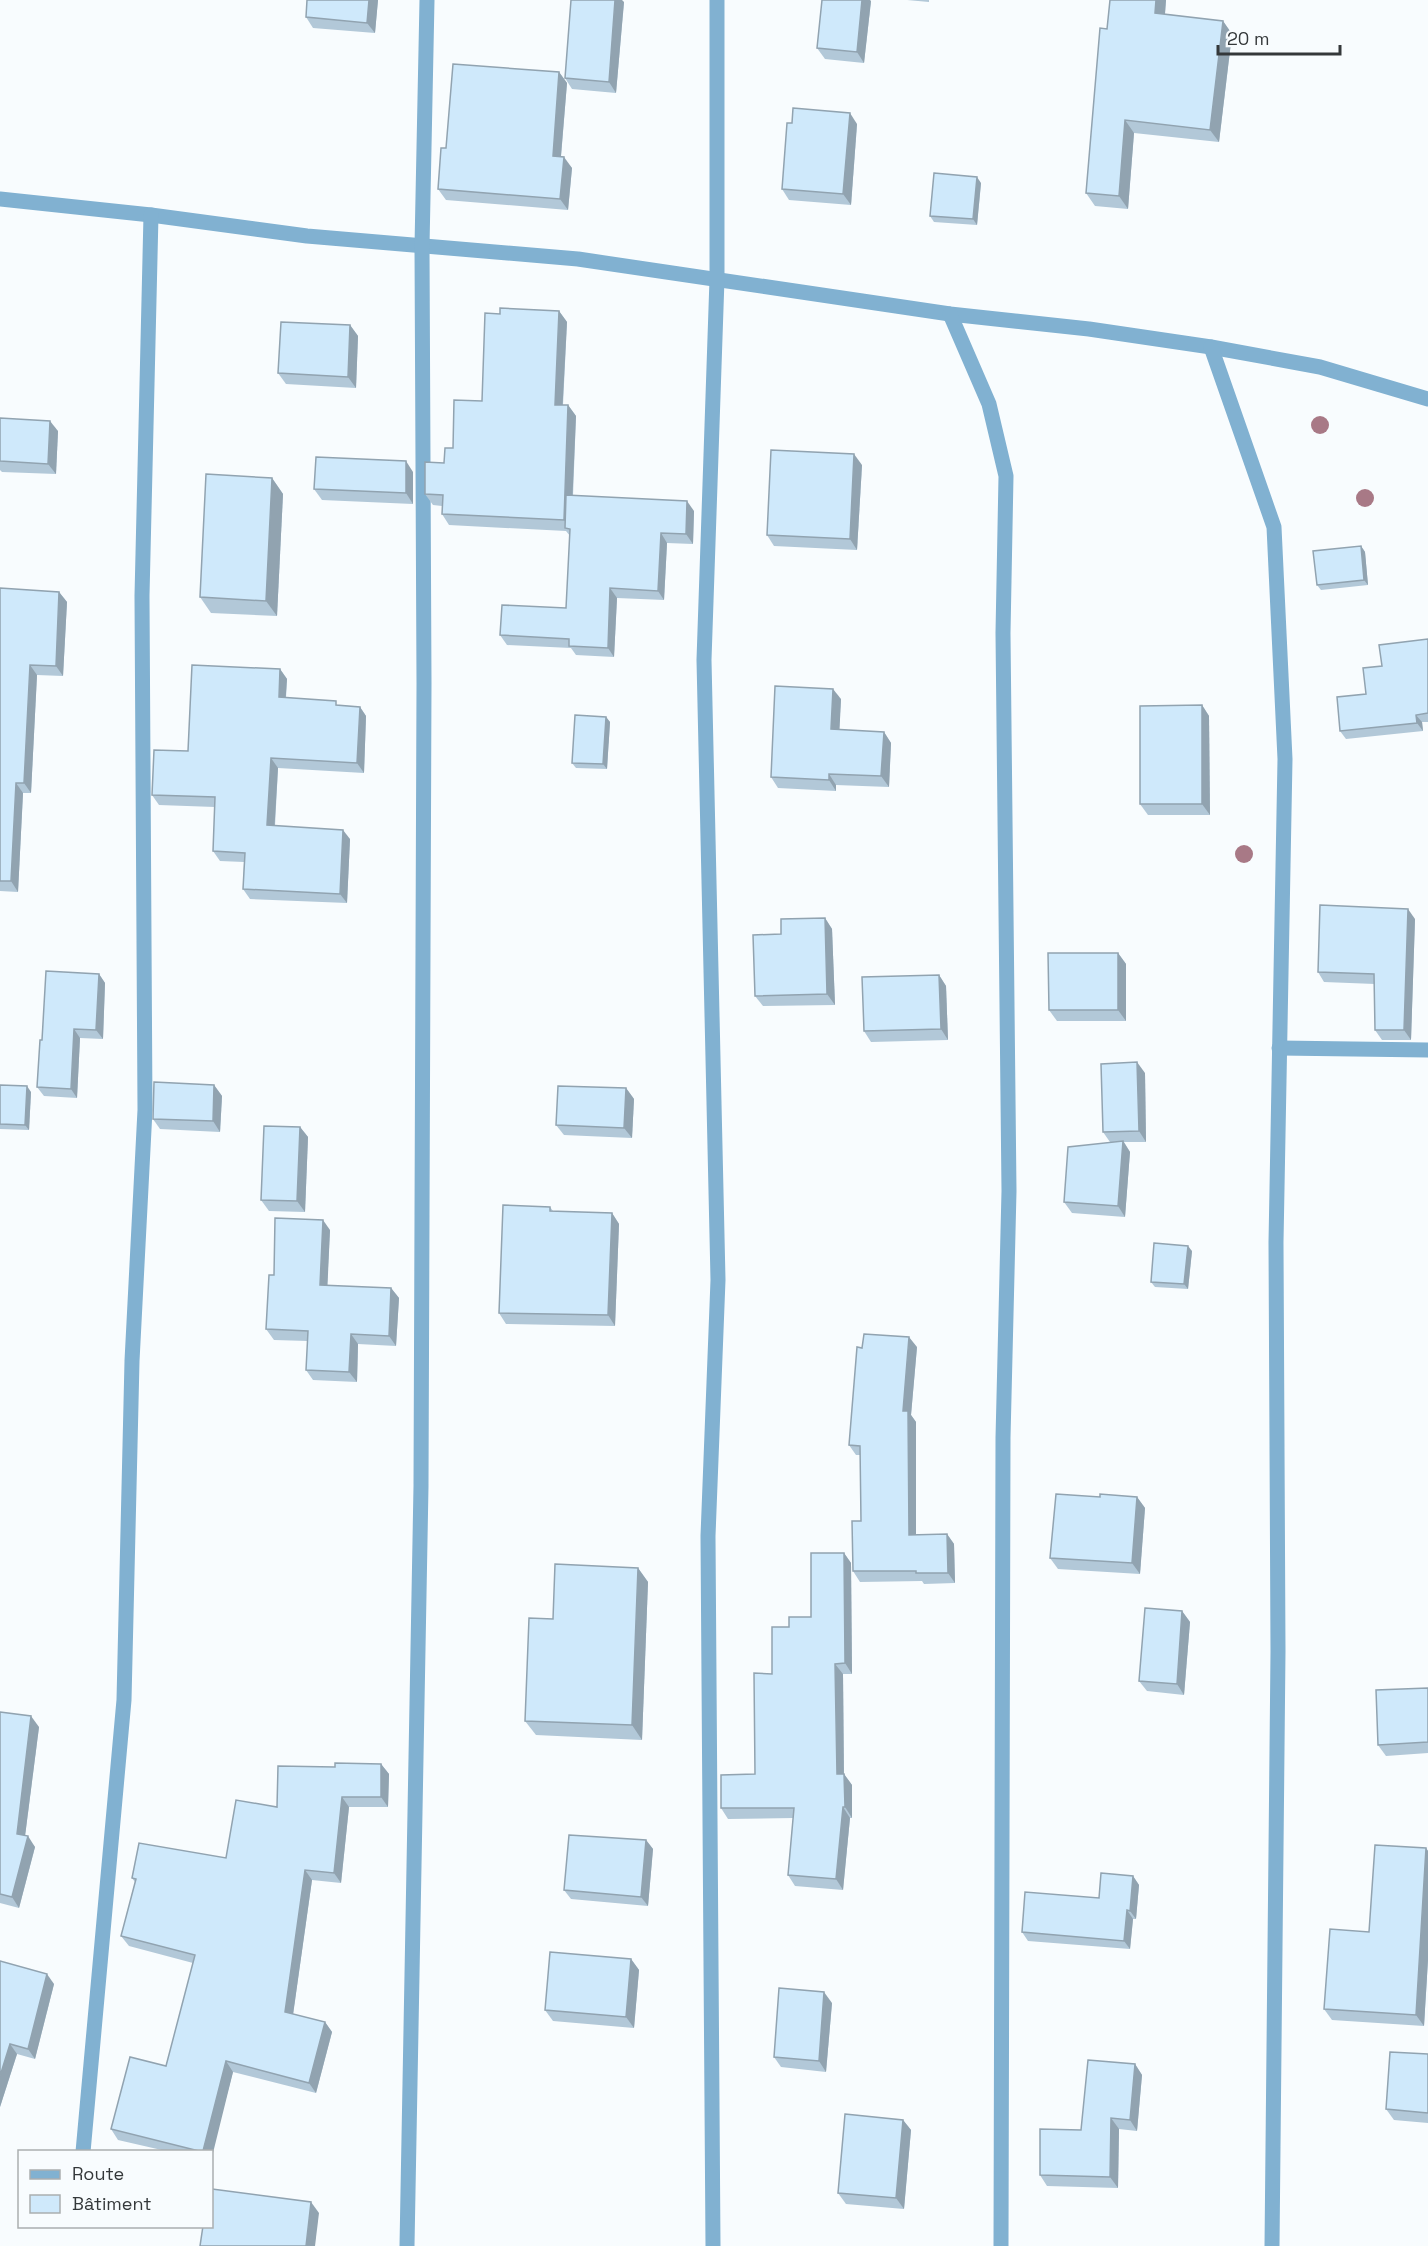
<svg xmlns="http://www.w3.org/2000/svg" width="1428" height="2246" viewBox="0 0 1428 2246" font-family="'Space Grotesk',sans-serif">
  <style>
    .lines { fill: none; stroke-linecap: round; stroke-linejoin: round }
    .minor { stroke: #81b1d1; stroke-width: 15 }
    .tree { fill: #a87986 }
    .wall { fill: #b2c8d8 }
    .shaded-wall { fill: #91a3b0 }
    .building { fill: #cfe9fb; stroke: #91a3b0; stroke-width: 1.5 }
  </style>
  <rect width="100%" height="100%" fill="#f8fcfe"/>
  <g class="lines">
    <g class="minor">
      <path d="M0,199L151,215L307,236L578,259L950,314L1089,329L1211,347L1320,367L1428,399"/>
      <path d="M950,314L989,404L1006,476L1003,633L1009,1191L1003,1438L1001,2246"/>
      <path d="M1211,347L1274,527L1285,759L1276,1242L1278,1651L1272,2246"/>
      <path d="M1279,1048L1428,1050"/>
      <path d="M83,2152L124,1700L132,1361L145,1110L142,596L151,215"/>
      <path d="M407,2246L421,1486L424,683L422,246L427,0"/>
      <path d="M713,2246L708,1536L718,1280L704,660L717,279V0"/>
    </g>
  </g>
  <g class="tree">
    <circle cx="1320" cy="425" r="9"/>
    <circle cx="1365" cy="498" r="9"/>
    <circle cx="1244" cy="854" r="9"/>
  </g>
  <g class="wall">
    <path d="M378,0L375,33L313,28L306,17Z"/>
    <path d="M907,0H929V2Z"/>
    <path d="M1110,0H1166L1165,14L1223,21L1232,34L1219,142L1134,133L1128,209L1095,206L1086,193L1107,29Z"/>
    <path d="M871,1L864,63L825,59L817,48Z"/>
    <path d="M624,2L616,93L572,89L565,78Z"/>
    <path d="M559,72L567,83L561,157L572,168L568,210L446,200L438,189L446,148Z"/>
    <path d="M857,124L851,205L789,200L782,189Z"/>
    <path d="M981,183L977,225L934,222L930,216Z"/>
    <path d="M559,311L567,322L563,405H568L576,416L573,496L694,511L693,544L667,543L664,600L617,598L614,657L576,655L571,648L507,645L500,635L566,608L570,536L566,531L449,525L442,514V506L433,505L425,494L482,401L500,314Z"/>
    <path d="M350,325L358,336L356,388L286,384L278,373Z"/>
    <path d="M0,418L58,431L56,474L2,472L0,470Z"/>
    <path d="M862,465L857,550L774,546L767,535Z"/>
    <path d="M413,472V504L322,500L314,489Z"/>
    <path d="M272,478L283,494L277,616L211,613L200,597Z"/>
    <path d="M1361,546L1365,552L1368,585L1321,590L1317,585Z"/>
    <path d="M0,588L59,592L67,602L63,676L37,675L31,793H23L18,892L0,891Z"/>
    <path d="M1428,639V722H1422L1423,731L1346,739L1340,731L1366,694L1382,666Z"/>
    <path d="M280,669L287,679L286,698L339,705L360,707L366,716L364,773L278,768L275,826L350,839L347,903L250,899L243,889L244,862L220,861L213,851L215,807L159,805L152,795Z"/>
    <path d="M841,699L839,730L884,732L891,743L889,787L836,785V791L778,788L771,777Z"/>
    <path d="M1202,705L1209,716L1210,815H1148L1140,804Z"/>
    <path d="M606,717L610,722L607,769L576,768L572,763Z"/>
    <path d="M825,918L832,929L835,1005L763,1006L755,996Z"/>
    <path d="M1415,919L1411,1040H1382L1375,1030V984L1324,982L1318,972Z"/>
    <path d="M1118,953L1126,964V1021H1057L1049,1010Z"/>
    <path d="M99,974L105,983L103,1039L80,1038L77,1098L44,1096L37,1087L42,1040Z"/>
    <path d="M939,975L946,986L948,1040L871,1042L864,1031Z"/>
    <path d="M1145,1073L1146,1142H1124L1130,1152L1125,1217L1072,1213L1064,1202L1110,1142L1103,1132Z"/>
    <path d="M0,1085L31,1092L29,1130L0,1129Z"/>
    <path d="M214,1085L222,1096L220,1132L160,1129L153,1119Z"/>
    <path d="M626,1088L634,1099L632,1138L564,1135L556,1125Z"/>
    <path d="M300,1127L308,1137L305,1212L269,1211L261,1200Z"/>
    <path d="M550,1207L553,1211L612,1213L619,1224L615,1326L506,1324L499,1313Z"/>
    <path d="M330,1230L327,1286L391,1288L399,1298L396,1346L358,1344L357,1382L313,1380L306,1370L308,1341L274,1340L266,1329L274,1275Z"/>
    <path d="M1192,1251L1188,1289L1155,1287L1151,1282Z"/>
    <path d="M917,1347L911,1415L916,1422V1535L947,1534L954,1544L955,1583L924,1584L922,1581L860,1582L853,1571L861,1521L860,1455H856L849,1445Z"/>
    <path d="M1100,1497H1137L1145,1508L1140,1574L1058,1569L1050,1558Z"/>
    <path d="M844,1553L851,1563L852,1674H843L844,1774L852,1785V1818H850L843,1890L795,1886L788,1875L793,1818L728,1819L721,1808L755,1774L772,1674L789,1627L811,1617Z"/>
    <path d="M638,1568L648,1582L642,1740L536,1735L525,1721L553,1619Z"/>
    <path d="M1182,1611L1190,1622L1184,1695L1147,1691L1139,1681Z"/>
    <path d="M1428,1688V1753L1386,1756L1378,1745Z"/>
    <path d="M0,1712L39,1727L25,1836L35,1847L19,1908L0,1903Z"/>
    <path d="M381,1764L389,1774L388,1807H349L341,1883L312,1880L293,2014L325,2022L332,2032L316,2093L233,2072L212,2151H166L118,2140L111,2129L166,2066L193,1963L129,1946L121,1936L135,1882L132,1878L226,1858L277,1807L335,1767Z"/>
    <path d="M646,1840L653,1849L648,1906L571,1899L564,1890Z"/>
    <path d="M1426,1848L1428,1851V1960L1424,2026L1332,2020L1324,2009L1369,1932Z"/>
    <path d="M1133,1876L1139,1885L1136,1919H1133L1130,1949L1028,1941L1022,1932L1099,1898Z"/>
    <path d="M631,1959L639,1970L634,2028L553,2021L545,2010Z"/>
    <path d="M0,1961L54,1984L35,2059L17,2054L0,2107Z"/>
    <path d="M832,2003L826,2072L781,2067L774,2057Z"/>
    <path d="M1428,2054V2123L1394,2120L1386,2109Z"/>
    <path d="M1135,2064L1142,2075L1137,2131L1119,2129L1118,2188L1047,2186L1040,2175L1081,2130Z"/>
    <path d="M903,2120L911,2130L904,2209L846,2204L838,2193Z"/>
  </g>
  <g class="shaded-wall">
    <path d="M369,0H378L375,33L367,23Z"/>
    <path d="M615,0H622L624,2L616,93L609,82Z"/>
    <path d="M862,0H870L871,1L864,63L857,52Z"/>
    <path d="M1156,0H1166L1164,26L1155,13Z"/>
    <path d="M1223,21L1232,34L1219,142L1210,130Z"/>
    <path d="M559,72L567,83L560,167L553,156Z"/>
    <path d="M850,113L857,124L851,205L843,194Z"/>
    <path d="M1125,120L1134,133L1128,209L1119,196Z"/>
    <path d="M564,157L572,168L568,210L560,199Z"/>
    <path d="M977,177L981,183L977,225L973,219Z"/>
    <path d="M559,311L567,322L562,416L555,405Z"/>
    <path d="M350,325L358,336L356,388L348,377Z"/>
    <path d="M568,405L576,416L571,530L564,520Z"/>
    <path d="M50,421L58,431L56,474L48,464Z"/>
    <path d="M854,454L862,465L857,550L850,539Z"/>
    <path d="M406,461L413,472V504L406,493Z"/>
    <path d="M272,478L283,494L277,616L266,601Z"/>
    <path d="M687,501L694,511L693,544L686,534Z"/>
    <path d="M661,533L667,543L664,600L658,591Z"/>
    <path d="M1361,546L1365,552L1368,585L1364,580Z"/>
    <path d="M610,588L617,598L614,657L608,648Z"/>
    <path d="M59,592L67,602L63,676L56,666Z"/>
    <path d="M30,665L37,675L31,793L24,783Z"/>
    <path d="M280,669L287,679L285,707L279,697Z"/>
    <path d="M833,689L841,699L839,740L831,729Z"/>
    <path d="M1202,705L1209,716L1210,815L1202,804Z"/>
    <path d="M360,707L366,716L364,773L357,763Z"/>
    <path d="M1416,715L1422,722L1423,731L1417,723Z"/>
    <path d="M606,717L610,722L607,769L603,764Z"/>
    <path d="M884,732L891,743L889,787L881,776Z"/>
    <path d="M271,758L278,768L274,835L267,825Z"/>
    <path d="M829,774L836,785V791L829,780Z"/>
    <path d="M16,783L23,793L18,892L11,881Z"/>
    <path d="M343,830L350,839L347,903L340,894Z"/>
    <path d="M1408,909L1415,919L1411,1040L1404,1030Z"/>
    <path d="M825,918L832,929L835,1005L827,994Z"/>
    <path d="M1118,953L1126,964V1021L1118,1010Z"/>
    <path d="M99,974L105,983L103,1039L96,1030Z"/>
    <path d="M939,975L946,986L948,1040L941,1029Z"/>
    <path d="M74,1029L80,1038L77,1098L71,1089Z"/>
    <path d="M1137,1062L1145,1073L1146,1142L1139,1131Z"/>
    <path d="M214,1085L222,1096L220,1132L213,1121Z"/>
    <path d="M27,1086L31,1092L29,1130L25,1125Z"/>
    <path d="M626,1088L634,1099L632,1138L624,1128Z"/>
    <path d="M300,1127L308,1137L305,1212L297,1201Z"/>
    <path d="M1123,1141L1130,1152L1125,1217L1118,1206Z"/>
    <path d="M612,1213L619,1224L615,1326L608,1315Z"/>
    <path d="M323,1220L330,1230L327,1296L320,1285Z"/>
    <path d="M1188,1246L1192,1251L1188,1289L1184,1284Z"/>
    <path d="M391,1288L399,1298L396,1346L389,1336Z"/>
    <path d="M351,1334L358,1344L357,1382L349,1372Z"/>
    <path d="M909,1337L917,1347L911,1415L916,1422V1545L909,1535L903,1411Z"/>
    <path d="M1137,1497L1145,1508L1140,1574L1132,1563Z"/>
    <path d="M947,1534L954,1544L955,1583L948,1573Z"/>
    <path d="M844,1553L851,1563L852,1674L845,1663Z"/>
    <path d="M638,1568L648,1582L642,1740L632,1725Z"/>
    <path d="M1182,1611L1190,1622L1184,1695L1177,1684Z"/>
    <path d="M835,1664L843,1674L844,1785L837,1774Z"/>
    <path d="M31,1716L39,1727L24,1844L17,1834Z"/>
    <path d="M381,1764L389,1774L388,1807L381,1797Z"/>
    <path d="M844,1774L852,1785V1818L845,1807Z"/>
    <path d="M342,1797L349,1807L341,1883L334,1873Z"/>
    <path d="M843,1807L850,1818L843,1890L836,1879Z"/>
    <path d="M28,1836L35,1847L19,1908L12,1897Z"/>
    <path d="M646,1840L653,1849L648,1906L641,1897Z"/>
    <path d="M1426,1848L1428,1851V1960L1424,2026L1416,2015Z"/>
    <path d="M305,1870L312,1880L292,2022L285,2012Z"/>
    <path d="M1133,1876L1139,1885L1136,1919L1130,1911Z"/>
    <path d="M1127,1910L1133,1919L1130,1949L1124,1941Z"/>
    <path d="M631,1959L639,1970L634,2028L626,2017Z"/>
    <path d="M47,1974L54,1984L35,2059L28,2049Z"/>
    <path d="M824,1992L832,2003L826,2072L819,2061Z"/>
    <path d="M325,2022L332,2032L316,2093L309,2083Z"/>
    <path d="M10,2044L17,2054L0,2107V2076Z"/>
    <path d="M226,2061L233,2072L212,2157V2151H203Z"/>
    <path d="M1135,2064L1142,2075L1137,2131L1130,2120Z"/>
    <path d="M1111,2118L1119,2129L1118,2188L1110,2177Z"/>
    <path d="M903,2120L911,2130L904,2209L896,2198Z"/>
    <path d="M311,2202L319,2213L315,2246H306Z"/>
  </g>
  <g class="building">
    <path d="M307,0H369L367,23L306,17Z"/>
    <path d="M571,0H615L609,82L565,78Z"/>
    <path d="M822,0H862L857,52L817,48Z"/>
    <path d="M1110,0H1156L1155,13L1223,21L1210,130L1125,120L1119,196L1086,193L1100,28L1107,29Z"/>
    <path d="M453,64L559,72L553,156L564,157L560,199L438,189L441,148H446Z"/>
    <path d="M793,108L850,113L843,194L782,189L787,123H792Z"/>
    <path d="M934,173L977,177L973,219L930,216Z"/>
    <path d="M500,308L559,311L555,405H568L564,520L442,514L443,495L425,494V462L444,463L445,448H453L454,400L482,401L485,313L500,314Z"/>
    <path d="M281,322L350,325L348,377L278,373Z"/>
    <path d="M0,418L50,421L48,464L0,461Z"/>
    <path d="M771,450L854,454L850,539L767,535Z"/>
    <path d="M316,457L406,461V493L314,489Z"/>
    <path d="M206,474L272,478L266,601L200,597Z"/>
    <path d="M566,495L687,501L686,534L661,533L658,591L610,588L608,648L569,646V639L500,635L502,605L566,608L570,529L565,528Z"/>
    <path d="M1361,546L1364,580L1317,585L1313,551Z"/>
    <path d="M0,588L59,592L56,666L30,665L24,783H16L11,881H0Z"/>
    <path d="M1428,639V713L1416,715L1417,723L1340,731L1337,697L1366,694L1363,668L1382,666L1379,645Z"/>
    <path d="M192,665L280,669L279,697L336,701V705L360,707L357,763L271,758L267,825L343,830L340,894L243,889L245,853L213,851L215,797L152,795L154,750L188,751Z"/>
    <path d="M775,686L833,689L831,729L884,732L881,776L829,774V780L771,777Z"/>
    <path d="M1202,705V804H1140V706Z"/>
    <path d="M575,715L606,717L603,764L572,763Z"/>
    <path d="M1320,905L1408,909L1404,1030H1375L1374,974L1318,972Z"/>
    <path d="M825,918L827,994L755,996L753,935L781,934V919Z"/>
    <path d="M1048,953H1118V1010H1049Z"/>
    <path d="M46,971L99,974L96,1030L74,1029L71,1089L37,1087L40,1040H42Z"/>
    <path d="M939,975L941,1029L864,1031L862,977Z"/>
    <path d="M1137,1062L1139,1131L1103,1132L1101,1064Z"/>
    <path d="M154,1082L214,1085L213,1121L153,1119Z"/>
    <path d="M0,1085L27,1086L25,1125L0,1124Z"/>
    <path d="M558,1086L626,1088L624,1128L556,1125Z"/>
    <path d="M264,1126L300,1127L297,1201L261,1200Z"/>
    <path d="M1123,1141L1118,1206L1064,1202L1068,1147Z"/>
    <path d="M503,1205L550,1207V1211L612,1213L608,1315L499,1313Z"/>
    <path d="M275,1218L323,1220L320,1285L391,1288L389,1336L351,1334L349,1372L306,1370L308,1331L266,1329L269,1275H274Z"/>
    <path d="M1154,1243L1188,1246L1184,1284L1151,1282Z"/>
    <path d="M864,1334L909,1337L903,1411H908L909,1535L947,1534L948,1573H916V1571H853L852,1521H861L860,1446L849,1445L857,1347L862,1348Z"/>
    <path d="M1056,1494L1100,1497V1494L1137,1497L1132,1563L1050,1558Z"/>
    <path d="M811,1553H844L845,1663L835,1664L837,1774H844L845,1807H843L836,1879L788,1875L794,1808H721V1775L755,1774L754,1673L772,1674V1627H789V1617H811Z"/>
    <path d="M555,1564L638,1568L632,1725L525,1721L529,1618L553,1619Z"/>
    <path d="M1145,1608L1182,1611L1177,1684L1139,1681Z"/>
    <path d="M1428,1688V1742L1378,1745L1376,1690Z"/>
    <path d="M0,1712L31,1716L17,1834L28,1836L12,1897L0,1894Z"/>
    <path d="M335,1763L381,1764V1797H342L334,1873L305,1870L285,2012L325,2022L309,2083L226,2061L203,2151H199L111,2129L130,2057L166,2066L195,1955L121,1936L136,1879L132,1878L139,1843L226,1858L236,1800L277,1807L278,1766L335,1767Z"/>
    <path d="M569,1835L646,1840L641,1897L564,1890Z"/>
    <path d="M1375,1845L1426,1848L1416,2015L1324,2009L1330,1929L1369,1932Z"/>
    <path d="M1101,1873L1133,1876L1130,1911L1127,1910L1124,1941L1022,1932L1025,1892L1099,1898Z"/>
    <path d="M550,1952L631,1959L626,2017L545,2010Z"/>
    <path d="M0,1961L47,1974L28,2049L10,2044L0,2076Z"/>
    <path d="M779,1988L824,1992L819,2061L774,2057Z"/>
    <path d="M1390,2052L1428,2054V2113L1386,2109Z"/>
    <path d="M1088,2060L1135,2064L1130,2120L1111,2118L1110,2177L1040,2175V2129L1081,2130Z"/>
    <path d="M845,2114L903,2120L896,2198L838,2193Z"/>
    <path d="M212,2189L311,2202L306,2246H200L203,2226H212Z"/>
  </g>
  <rect x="18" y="2150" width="195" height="78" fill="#f8fcfe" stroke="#aaaeb0" stroke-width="1.5"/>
  <rect x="30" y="2170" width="30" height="9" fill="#81b1d1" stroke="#aaaeb0" stroke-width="1.5"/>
  <text x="72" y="2180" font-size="18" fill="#34383a">Route</text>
  <rect x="30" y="2195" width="30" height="18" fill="#cfe9fb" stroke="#aaaeb0" stroke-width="1.5"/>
  <text x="72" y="2210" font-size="18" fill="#34383a">Bâtiment</text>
  <path d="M1218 45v9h122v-9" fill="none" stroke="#34383a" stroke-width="3"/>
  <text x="1227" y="45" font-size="18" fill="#34383a" stroke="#f8fcfe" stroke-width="4.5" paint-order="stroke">20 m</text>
</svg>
